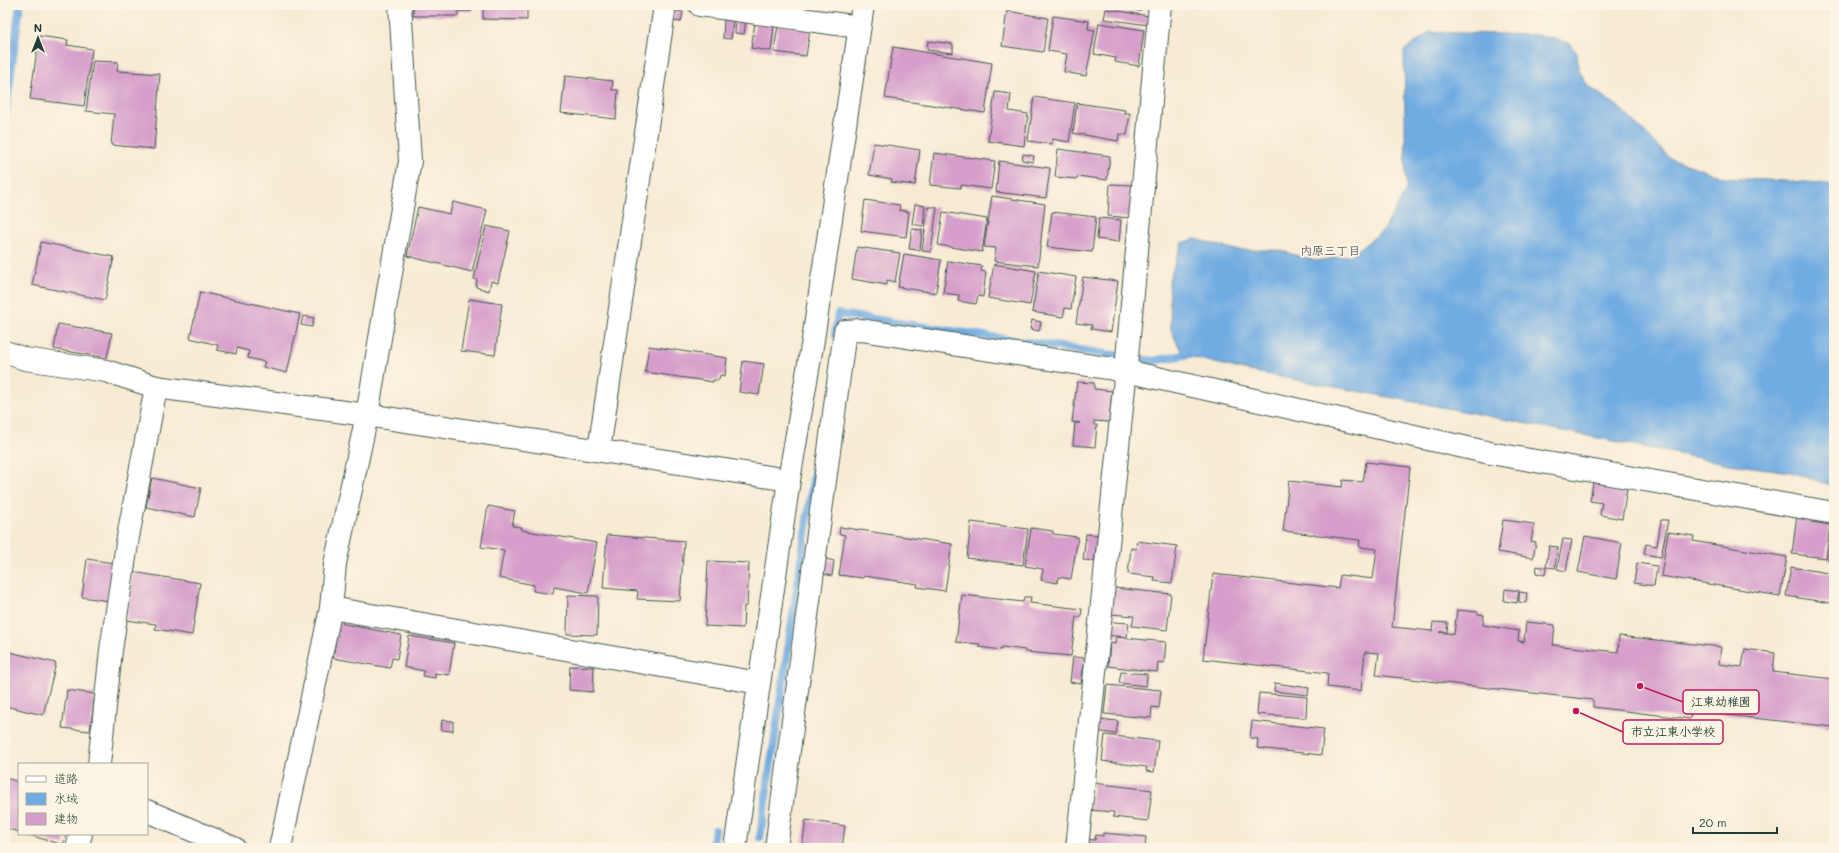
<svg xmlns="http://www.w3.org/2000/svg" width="1839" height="853" viewBox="0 0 1839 853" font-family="Mali,'Klee One',sans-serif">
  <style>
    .water { fill: #70abe1; stroke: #48748a }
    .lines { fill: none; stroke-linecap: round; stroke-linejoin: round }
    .stream { stroke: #70abe1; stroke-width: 8 }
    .building { fill: #d69ecb }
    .minor-casing { stroke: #3f574c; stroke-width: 24 }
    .minor { stroke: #fff; stroke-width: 22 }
    .labels { text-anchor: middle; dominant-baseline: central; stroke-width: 3.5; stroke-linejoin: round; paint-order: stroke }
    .neighbourhood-label { font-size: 12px; font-weight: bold; fill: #5f5f69; stroke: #fcf5e5 }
    .leader { fill: none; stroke: #c2185b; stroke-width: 1.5 }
    .callout-dot { fill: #c2185b; stroke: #fcf5e5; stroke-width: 1.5 }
    .callout { fill: #fcf5e5; stroke: #c2185b; stroke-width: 1.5 }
    .callout-label { font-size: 12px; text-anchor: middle; font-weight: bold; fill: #1f3d34 }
  </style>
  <rect width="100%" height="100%" fill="#fcf5e5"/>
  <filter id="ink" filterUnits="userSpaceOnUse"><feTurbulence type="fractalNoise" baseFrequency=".025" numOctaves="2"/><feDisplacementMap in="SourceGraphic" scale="8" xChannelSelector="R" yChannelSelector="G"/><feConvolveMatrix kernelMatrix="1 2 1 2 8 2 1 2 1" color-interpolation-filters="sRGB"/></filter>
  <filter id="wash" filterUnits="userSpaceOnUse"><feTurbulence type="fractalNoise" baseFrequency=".012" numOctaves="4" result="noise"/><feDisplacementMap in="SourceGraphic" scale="16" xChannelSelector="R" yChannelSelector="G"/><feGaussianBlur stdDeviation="0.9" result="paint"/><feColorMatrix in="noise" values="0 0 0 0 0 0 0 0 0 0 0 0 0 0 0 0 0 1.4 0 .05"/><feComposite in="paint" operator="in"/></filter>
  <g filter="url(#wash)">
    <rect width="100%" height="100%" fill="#f7ebd4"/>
    <path class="water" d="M1430,32L1537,35L1569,43L1577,53L1579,70L1588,86L1619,107L1670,158L1725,178L1808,182L1834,185V486L1790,472L1729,464L1457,410L1244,370L1183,355L1171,330L1169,280L1182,243L1196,239L1236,250H1278L1316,261L1351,255L1384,230L1406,190L1404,51Z"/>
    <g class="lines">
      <g class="stream">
        <path d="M5,117L20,5"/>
        <path d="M835,334L838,314L1153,361L1194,353"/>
        <path d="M760,837L820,434"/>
        <path d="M712,848L715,830"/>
      </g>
    </g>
    <g id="blocks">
      <g class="building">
        <path d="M413,5H472V11H458V16H413Z"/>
        <path d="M483,5H527V20L483,19Z"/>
        <path d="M1108,5H1151L1150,9L1141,7V11Z"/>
        <path d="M1106,9L1149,16L1148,25L1104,19Z"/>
        <path d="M675,11L683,12L681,22L673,21Z"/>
        <path d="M1007,11L1048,18L1043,52L1002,46Z"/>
        <path d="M1053,16L1089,21L1088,29L1095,30L1086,76L1064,72L1067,54L1048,51Z"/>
        <path d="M724,20L733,21L731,39L723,38Z"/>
        <path d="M736,21H746L744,34L735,33Z"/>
        <path d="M755,23L774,26L771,51L751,48Z"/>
        <path d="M1099,23L1144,30L1139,66L1115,62L1116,58L1094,54Z"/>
        <path d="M778,25L810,30L806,56L774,52Z"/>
        <path d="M39,36L68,40L67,45L92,49L84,106L30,99Z"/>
        <path d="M928,41L953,44V53L927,50Z"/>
        <path d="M893,47L992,63L985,113L885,98Z"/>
        <path d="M93,61L118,62L117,71L160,74L154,149L111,145L114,114L86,111Z"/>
        <path d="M565,76L613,81L612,90H618L616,119L561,113Z"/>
        <path d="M995,92L1011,94L1009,111L1028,114L1024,146L988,141Z"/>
        <path d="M1034,97L1075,103L1069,142L1052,139V144L1028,141Z"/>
        <path d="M1077,103L1125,110L1124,113H1130L1127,135L1119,134L1118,141L1073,133Z"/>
        <path d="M874,143L920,150L915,185L891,182L892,179L869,175Z"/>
        <path d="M1058,149L1110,156L1107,180L1078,176L1077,179L1055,177Z"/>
        <path d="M934,153L995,161L991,189L961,185V188L930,185Z"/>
        <path d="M1023,154L1034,156L1033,162L1022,160Z"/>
        <path d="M999,161L1050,168L1046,198L996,192Z"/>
        <path d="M1110,184L1132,185L1130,218L1108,216Z"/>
        <path d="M992,196L1045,204L1038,266L994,261L996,248L984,247Z"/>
        <path d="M865,200L900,205L899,210L909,212L906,237L861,231Z"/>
        <path d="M453,202L487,210L472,272L407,256L418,207L450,214Z"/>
        <path d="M915,204L925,206L923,226L912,224Z"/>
        <path d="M928,207H937L931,252L922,251Z"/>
        <path d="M943,212L987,219L982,252L938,245Z"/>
        <path d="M1052,212L1096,217L1092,252L1047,247Z"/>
        <path d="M1099,218L1121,220L1119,242L1097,239Z"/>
        <path d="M486,226L510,231L498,283L491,281L489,291L476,287L477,280L474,279Z"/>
        <path d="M912,229L922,230L920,250L909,249Z"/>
        <path d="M41,242L114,257L105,300L32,285Z"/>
        <path d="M857,247L900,253L895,282L887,280V285L852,279Z"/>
        <path d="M904,254L941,260L936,293L898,287Z"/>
        <path d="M948,261L982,266L981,271L986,272L983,297L978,296L976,304L958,301L959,295L943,293Z"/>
        <path d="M994,264L1036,271L1030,305L988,298Z"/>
        <path d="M1039,271L1076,277L1071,309L1065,308L1063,317L1032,312Z"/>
        <path d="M1083,277L1118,281L1111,332L1091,329L1092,325L1076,323Z"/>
        <path d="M200,292L300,314L287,373L263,367L265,362L248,358L249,351L237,348L236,354L217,350L218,345L190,338Z"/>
        <path d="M469,299L502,304L495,355L461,351Z"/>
        <path d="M303,316L314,318L312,327L301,325Z"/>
        <path d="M1032,320L1041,322L1039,331L1030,329Z"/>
        <path d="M58,324L112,333L107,358L54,349Z"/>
        <path d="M649,346L727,358L725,376L720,375L719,380H713V382L645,372Z"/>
        <path d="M743,361L764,364L759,395L739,392Z"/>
        <path d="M1077,382L1094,383V389L1112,391L1109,422L1094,421V425H1097L1095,447L1073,445L1075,423H1080L1072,422Z"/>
        <path d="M1366,462L1410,467L1392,627L1432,631L1433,622L1448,623L1447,632H1439L1454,634L1457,610L1478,612V614L1484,615L1483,625L1519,631L1518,641L1524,642L1526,622L1555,625L1553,645L1618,652L1619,636L1721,647L1719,664L1742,667L1745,649L1775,653L1773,672L1834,679V727L1691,711L1690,719L1593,707V700L1376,675L1379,653L1365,652L1361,691L1327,687L1328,673L1203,659L1213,574L1338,588L1340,575L1373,579L1377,549L1359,547L1360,540L1283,531L1289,481L1342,487L1343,480L1363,482Z"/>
        <path d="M1594,477L1628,483L1622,519L1600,515L1602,503L1590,501Z"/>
        <path d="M152,478L201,488L195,517L146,507Z"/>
        <path d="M488,506L515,511L512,526L522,527L521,530L597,543L588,593L554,587L553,594L533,591L534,585L499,578L504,550L481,547Z"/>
        <path d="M1797,514L1812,516L1811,522L1830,525L1826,558L1792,554Z"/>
        <path d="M1503,520L1534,524L1531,541L1536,542L1533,558L1498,552Z"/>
        <path d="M1661,520H1668L1661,557L1644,554L1646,544L1657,546Z"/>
        <path d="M1833,521H1834V561L1828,560Z"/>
        <path d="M971,522L1028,529L1023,565L967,558Z"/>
        <path d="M840,527L952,544L945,591L917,587L918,584L864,576L863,578L839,575L845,535L839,534Z"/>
        <path d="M1031,528L1053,531V534L1078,537L1071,579L1058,577L1057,583L1041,580L1043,569L1025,566Z"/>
        <path d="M1668,532L1694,536L1693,541L1787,557L1780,596L1661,576Z"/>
        <path d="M1086,534L1098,535L1094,561L1083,560Z"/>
        <path d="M607,535L684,541L680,601L637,599L638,591L603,588Z"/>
        <path d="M1585,536L1622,543L1616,579L1578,572Z"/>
        <path d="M1563,539L1572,540L1566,571L1557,569Z"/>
        <path d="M1137,541L1177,546L1172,583L1154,581L1155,577L1128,574L1131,548L1136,549Z"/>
        <path d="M1549,546L1558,547L1555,568L1546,567Z"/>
        <path d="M823,558L834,561L832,576L820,573Z"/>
        <path d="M87,559L114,563L109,601L82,597Z"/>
        <path d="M708,561L749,563L747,606H744L743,628L705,626Z"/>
        <path d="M1637,563L1657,566L1654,586L1634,583Z"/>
        <path d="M1537,566L1546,568L1545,575L1536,573Z"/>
        <path d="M1791,567L1834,574V598L1832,597L1831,603L1786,596Z"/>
        <path d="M133,572L200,583L192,635L155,629L156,624L126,620Z"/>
        <path d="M1114,588L1171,594L1167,630L1132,626L1134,616L1111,614Z"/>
        <path d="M1505,589L1519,591L1517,603L1504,601Z"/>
        <path d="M1519,592L1527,593L1526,603L1519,602Z"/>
        <path d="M568,595L598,596L597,635L567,634Z"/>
        <path d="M962,595L1023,602L1024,597H1031L1030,603L1082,609L1081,617H1076L1071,656L1025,652V650L1002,647L1001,650L979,647L980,644L956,642Z"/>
        <path d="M1106,617L1113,622L1129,623L1127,637L1105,635Z"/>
        <path d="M339,623L401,635L397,659L392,658L390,668L333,658Z"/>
        <path d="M409,636L454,643L449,675L435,673V678L423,676L424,671L404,667Z"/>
        <path d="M1116,637L1166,642L1164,663L1158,662L1157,672L1108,666L1110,643L1115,644Z"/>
        <path d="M5,651L56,663L43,715L5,706Z"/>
        <path d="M1073,657L1085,658L1081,684L1070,682Z"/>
        <path d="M570,666L594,667L593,692L569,690Z"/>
        <path d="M1121,672L1147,674L1146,686L1119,683Z"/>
        <path d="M1275,683L1309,688L1308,695L1274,691Z"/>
        <path d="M1107,685L1161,690L1159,708L1152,707L1151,718L1104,714Z"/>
        <path d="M67,690L95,694L90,731L62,728Z"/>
        <path d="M1259,693L1307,697L1306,718L1257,714Z"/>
        <path d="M1097,719L1118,721L1116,734L1095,731Z"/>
        <path d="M442,720L453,721V731L441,730Z"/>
        <path d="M1252,721L1324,729L1321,755L1257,748L1258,739L1250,738Z"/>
        <path d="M1105,735L1158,741L1154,772L1146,771L1147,767L1102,761Z"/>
        <path d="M6,778L19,782V832L5,828Z"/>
        <path d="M1093,783L1152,790L1148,821L1113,817L1114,812L1090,810Z"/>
        <path d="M806,820L845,826L842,848H802Z"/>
        <path d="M1103,833L1146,837L1145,848H1083L1084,839L1095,840L1096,835L1103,836Z"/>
        <path d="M26,834H66L63,845Z"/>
        <path d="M5,841L8,842L7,848H5Z"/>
      </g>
    </g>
  </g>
  <g filter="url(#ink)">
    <use href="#blocks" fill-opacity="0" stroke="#3f574c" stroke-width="1"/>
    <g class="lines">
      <defs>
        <g id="minor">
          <path d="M700,5L859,27"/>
          <path d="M5,352L25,359L106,371L156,387L367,415L789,480"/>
          <path d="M599,450L665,5"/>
          <path d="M331,608L759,683"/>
          <path d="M99,764L111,650L128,537L156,387"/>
          <path d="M147,811L234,848"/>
          <path d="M77,848L81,834"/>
          <path d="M280,848L331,608L335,564L367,415L410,161L400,5"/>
          <path d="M735,848L789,480L813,340L863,5"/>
          <path d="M776,848L845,331L861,330L1126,371L1490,453L1834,513"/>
          <path d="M1077,848L1126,368L1160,5"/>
        </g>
      </defs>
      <use href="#minor" class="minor-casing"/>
      <use href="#minor" class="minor"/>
    </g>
  </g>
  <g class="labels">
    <g class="neighbourhood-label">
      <text x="1330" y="250">内原三丁目</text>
    </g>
  </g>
  <path class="leader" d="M1640 686L1683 702M1576 711L1623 732"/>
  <g class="callout-dot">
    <circle cx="1640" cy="686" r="4"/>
    <circle cx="1576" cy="711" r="4"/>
  </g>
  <g class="callout">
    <rect x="1683" y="690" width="76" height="24" rx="4"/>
    <rect x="1623" y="720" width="100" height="24" rx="4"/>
  </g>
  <g class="callout-label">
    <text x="1721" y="706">江東幼稚園</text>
    <text x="1673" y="736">市立江東小学校</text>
  </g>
  <rect width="1839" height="853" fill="none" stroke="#fcf5e5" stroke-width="20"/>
  <rect x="18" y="763" width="130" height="72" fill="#fcf5e5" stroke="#a4ab9e"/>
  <rect x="26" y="776" width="20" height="6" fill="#ffffff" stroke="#a4ab9e"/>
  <text x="54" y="783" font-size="12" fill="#1f3d34">道路</text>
  <rect x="26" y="793" width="20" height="12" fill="#70abe1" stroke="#a4ab9e"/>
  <text x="54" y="803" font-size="12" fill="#1f3d34">水域</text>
  <rect x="26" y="813" width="20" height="12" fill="#d69ecb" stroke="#a4ab9e"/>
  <text x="54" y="823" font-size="12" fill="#1f3d34">建物</text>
  <g transform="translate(38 38)" stroke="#fcf5e5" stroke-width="3" paint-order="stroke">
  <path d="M0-3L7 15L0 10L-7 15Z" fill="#1f3d34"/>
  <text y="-6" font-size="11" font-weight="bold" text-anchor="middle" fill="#1f3d34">N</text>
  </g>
  <path d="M1693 827v6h84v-6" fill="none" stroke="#1f3d34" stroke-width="2"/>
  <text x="1699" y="827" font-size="12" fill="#1f3d34" stroke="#fcf5e5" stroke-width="3" paint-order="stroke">20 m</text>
</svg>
